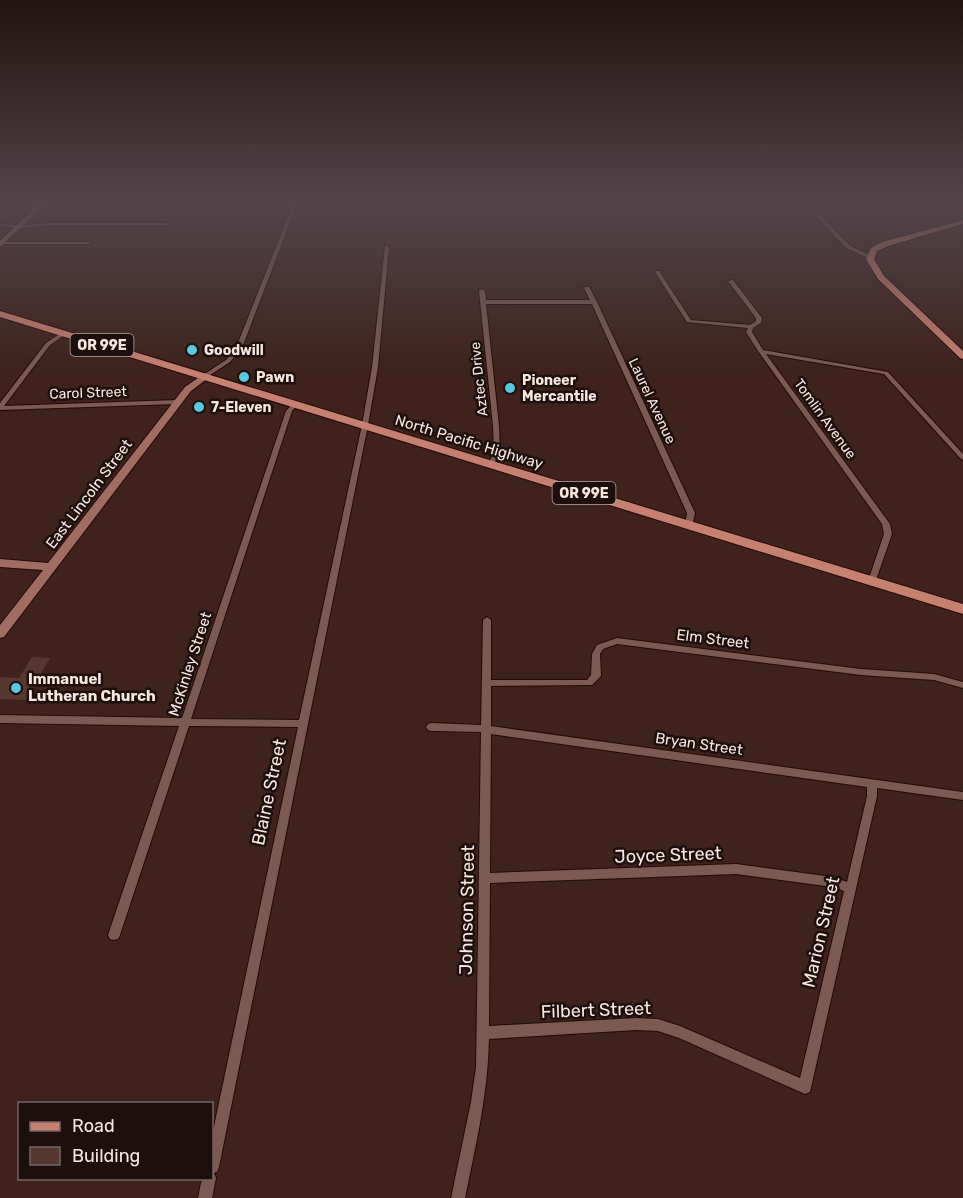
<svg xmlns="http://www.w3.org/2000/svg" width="963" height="1198" viewBox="0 0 963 1198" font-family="Rubik,sans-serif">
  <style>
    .building { fill: #573831 }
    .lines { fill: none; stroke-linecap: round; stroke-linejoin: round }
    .street-casing { stroke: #240a05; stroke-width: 2 }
    .secondary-casing { stroke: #240a05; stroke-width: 2 }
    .primary-casing { stroke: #240a05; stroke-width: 2 }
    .street { fill: #7b5a52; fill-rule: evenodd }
    .secondary { fill: #a06d61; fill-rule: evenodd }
    .primary { fill: #c6806f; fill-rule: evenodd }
    .poi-dot { fill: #57c9e2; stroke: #1c0f0c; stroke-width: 2 }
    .labels { text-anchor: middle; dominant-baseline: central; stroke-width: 5; stroke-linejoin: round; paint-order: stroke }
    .shield { fill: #1c0f0c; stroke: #b7a6a1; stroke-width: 1.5 }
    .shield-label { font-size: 14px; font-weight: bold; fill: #fae6e1 }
    .far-poi-label { font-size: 14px; font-weight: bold; fill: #fae6e1; stroke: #1c0f0c; text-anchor: start }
    .far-street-label { font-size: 14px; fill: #fae6e1; stroke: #1c0f0c }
    .street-label { font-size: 15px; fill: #fae6e1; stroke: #1c0f0c }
    .poi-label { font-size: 15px; font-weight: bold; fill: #fae6e1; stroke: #1c0f0c; text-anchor: start }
    .near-street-label { font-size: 18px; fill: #fae6e1; stroke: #1c0f0c }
  </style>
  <rect width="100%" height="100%" fill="#3e221b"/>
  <path class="building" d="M32,657L50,658L26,700L0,699V677L19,678Z"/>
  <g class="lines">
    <defs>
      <g id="street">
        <path d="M293,204H297L242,348L230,362L207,377H203V375L226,360L236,348Z"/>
        <path d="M805,204H809L850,246L872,256V258H868L846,248Z"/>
        <path d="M37,207H88L90,208L88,209H35V208Z"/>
        <path d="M50,223H166L168,224L166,225H50L18,228L0,226V224L18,226Z"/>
        <path d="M0,242H89L91,243L89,244H0Z"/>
        <path d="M385,246L389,247L378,367L368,425L219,1167L217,1172L214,1173L216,1178L212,1198H198L202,1178H212V1136L298,727L189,726L120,935L118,939L114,940L110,939L108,935L179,726L0,723V715L182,718L286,411L293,403L295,402L298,404L292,411L191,719L299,720L362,425L372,367Z"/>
        <path d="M655,271H659L691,320L750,325L756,321V318L728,281L733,280L762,318L761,323L753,328L752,332L763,350L888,372L963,454V460L961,459L884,374L766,354L890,524L892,534L875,583L872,584L868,581L884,534L882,524L758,351L746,332L748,328L687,322L655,272Z"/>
        <path d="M585,287H589L597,302L695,513L692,527H689L685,525L687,513L592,304H486L499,426L500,453L493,465H489L488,464L494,453L493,426L479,291L482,289L485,291L486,300H590L584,288Z"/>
        <path d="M64,331L67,333L66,334L50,345L4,406L177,400L180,402L177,404L0,410V403L46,343Z"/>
        <path d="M487,617L491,620V680H587L591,675L592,654L597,645L617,638L861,669L934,674L963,682V688L934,680L861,675L617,644L603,649L600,654L601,676L592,685L491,686V726L963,792V800L877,788V796L810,1092L805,1094L679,1038L658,1031L636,1030L489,1039C488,1094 476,1144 465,1198H451L471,1102L476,1067L481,732L431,731L428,730L426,727L428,724L431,723L481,725L483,620ZM491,734L867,787V796L847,882L833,877L736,864L490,873ZM736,874L833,887L844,891L800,1078L680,1026L658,1019L636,1018L489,1026L490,883Z"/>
      </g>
      <g id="secondary">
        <path d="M39,204H45L0,247V241Z"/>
        <path d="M205,373L208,374V378L191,391L4,637L0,638V625L43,570L0,567V559L48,563L185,387Z"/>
      </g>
      <g id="primary">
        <path d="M963,220V224L888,246L877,251L874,259L884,276L963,351V359L960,358L878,279L866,259L871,248L882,242Z"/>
        <path d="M0,311L963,604V614L0,317Z"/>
      </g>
    </defs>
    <use href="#street" class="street-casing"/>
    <use href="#secondary" class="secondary-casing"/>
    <use href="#primary" class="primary-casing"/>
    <use href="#street" class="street"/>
    <use href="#secondary" class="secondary"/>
    <use href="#primary" class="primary"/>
  </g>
  <linearGradient id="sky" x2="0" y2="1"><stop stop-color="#22130f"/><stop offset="0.55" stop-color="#52444a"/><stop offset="1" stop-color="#52444a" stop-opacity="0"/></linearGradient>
  <rect width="963" height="371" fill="url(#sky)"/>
  <g class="poi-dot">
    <circle cx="192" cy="350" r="6"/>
    <circle cx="244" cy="377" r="6"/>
    <circle cx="510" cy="388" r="6"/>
    <circle cx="199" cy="407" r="6"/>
    <circle cx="16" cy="688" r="6"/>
  </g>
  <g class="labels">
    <g class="shield">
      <rect x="70.5" y="334" width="63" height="22" rx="4.5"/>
      <rect x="552.5" y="482" width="63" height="22" rx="4.5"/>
    </g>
    <g class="shield-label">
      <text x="102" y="345">OR 99E</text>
      <text x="584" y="493">OR 99E</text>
    </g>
    <g class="far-poi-label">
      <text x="204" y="350">Goodwill</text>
      <text x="256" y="377">Pawn</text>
      <text x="522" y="380">Pioneer<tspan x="522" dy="16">Mercantile</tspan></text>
      <text x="211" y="407">7-Eleven</text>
    </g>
    <g class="far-street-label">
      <text transform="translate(479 379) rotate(-96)">Aztec Drive</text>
      <text transform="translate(88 393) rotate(-2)">Carol Street</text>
      <text transform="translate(652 401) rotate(65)">Laurel Avenue</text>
      <text transform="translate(825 419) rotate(54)">Tomlin Avenue</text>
    </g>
    <g class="street-label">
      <text transform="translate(469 442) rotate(17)">North Pacific Highway</text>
      <text transform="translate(89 494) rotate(-53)">East Lincoln Street</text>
      <text transform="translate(713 639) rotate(7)">Elm Street</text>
      <text transform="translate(190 664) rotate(-72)">McKinley Street</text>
      <text transform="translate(699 744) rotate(8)">Bryan Street</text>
    </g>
    <g class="poi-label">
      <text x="28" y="679">Immanuel<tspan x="28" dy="17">Lutheran Church</tspan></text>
    </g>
    <g class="near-street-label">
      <text transform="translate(269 792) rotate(-78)">Blaine Street</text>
      <text transform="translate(668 855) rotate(-2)">Joyce Street</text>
      <text transform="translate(467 910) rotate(-89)">Johnson Street</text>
      <text transform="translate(821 932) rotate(-77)">Marion Street</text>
      <text transform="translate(596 1010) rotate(-2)">Filbert Street</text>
    </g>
  </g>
  <rect x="18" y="1102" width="195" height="78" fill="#1c0f0c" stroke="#756561" stroke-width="1.5"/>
  <rect x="30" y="1122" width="30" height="9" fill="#c6806f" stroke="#756561" stroke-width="1.5"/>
  <text x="72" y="1132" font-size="18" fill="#fae6e1">Road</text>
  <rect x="30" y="1147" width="30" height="18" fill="#573831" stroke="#756561" stroke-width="1.5"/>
  <text x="72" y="1162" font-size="18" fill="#fae6e1">Building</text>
</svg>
